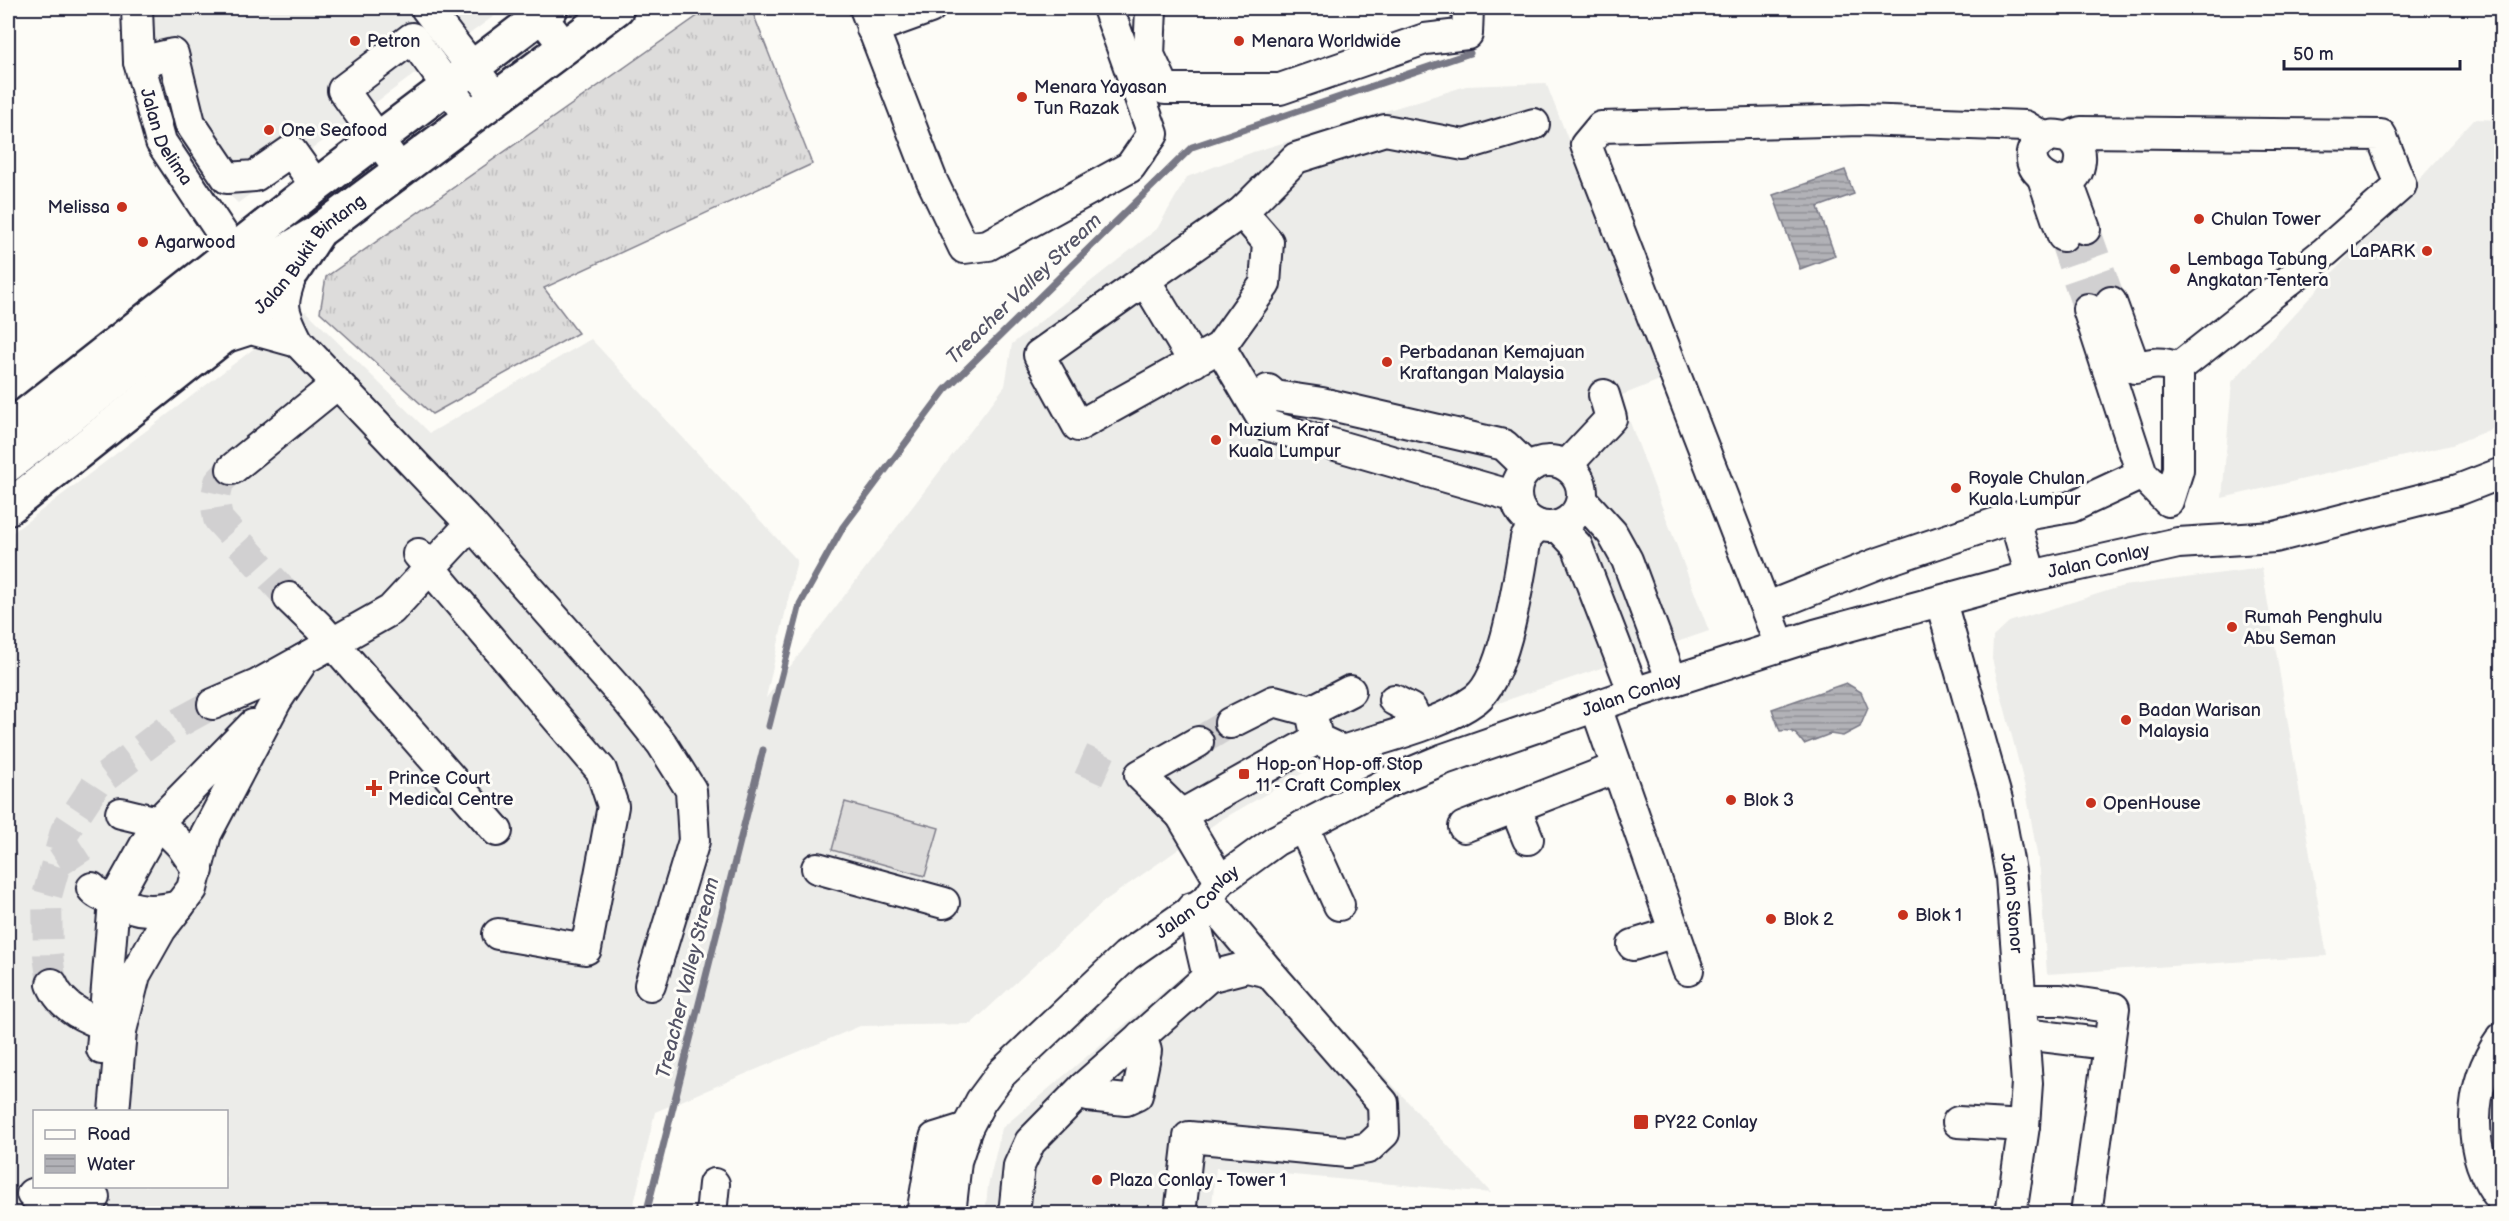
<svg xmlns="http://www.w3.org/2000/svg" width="2509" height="1221" viewBox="0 0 2509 1221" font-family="'Balsamiq Sans',sans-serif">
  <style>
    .built { fill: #ecece9; fill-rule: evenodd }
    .grass { fill: url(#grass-tufts); stroke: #807f8b; stroke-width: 1.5 }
    .pitch { fill: #dddcdb; stroke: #807f8b; stroke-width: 1.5 }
    .water { fill: url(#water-rules); stroke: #787885; stroke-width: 1.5 }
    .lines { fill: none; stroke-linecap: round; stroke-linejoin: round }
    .stream { stroke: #787885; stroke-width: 7 }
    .minor-tunnel { stroke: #d1d0d1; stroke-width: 30; stroke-dasharray: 30 15; stroke-linecap: butt }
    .minor-casing { stroke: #22223b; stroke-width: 34 }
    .major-casing { stroke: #22223b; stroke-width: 38 }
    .minor { stroke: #fdfcf7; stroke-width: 30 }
    .major { stroke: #fdfcf7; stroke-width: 33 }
    .poi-dot { fill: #c8321e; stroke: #fdfcf7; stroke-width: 2 }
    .labels { text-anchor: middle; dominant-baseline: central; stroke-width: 6; stroke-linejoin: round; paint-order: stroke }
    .poi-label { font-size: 18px; fill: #22223b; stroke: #fdfcf7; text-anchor: start }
    .street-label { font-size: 18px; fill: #22223b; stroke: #fdfcf7 }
    .water-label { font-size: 20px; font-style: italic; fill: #545466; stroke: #fdfcf7 }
  </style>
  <defs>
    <pattern id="grass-tufts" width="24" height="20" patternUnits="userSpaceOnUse" patternTransform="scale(1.5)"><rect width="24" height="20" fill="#dddcdb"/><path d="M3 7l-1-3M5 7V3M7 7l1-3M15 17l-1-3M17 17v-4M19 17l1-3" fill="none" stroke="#bdbcbd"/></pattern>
    <pattern id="water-rules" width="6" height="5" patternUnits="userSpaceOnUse" patternTransform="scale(1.5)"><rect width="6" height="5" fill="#b2b2b7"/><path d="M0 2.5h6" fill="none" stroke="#909096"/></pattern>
  </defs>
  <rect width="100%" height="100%" fill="#fdfcf7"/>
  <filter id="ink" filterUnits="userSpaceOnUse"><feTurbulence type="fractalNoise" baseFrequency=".0167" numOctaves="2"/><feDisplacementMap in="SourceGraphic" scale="12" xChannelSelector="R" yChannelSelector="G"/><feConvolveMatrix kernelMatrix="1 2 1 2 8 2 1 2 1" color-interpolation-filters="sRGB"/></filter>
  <g filter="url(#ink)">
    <g class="built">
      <path d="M153,8H505L238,203L217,184L154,44Z"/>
      <path d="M1546,83L1662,379L1620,396L1709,631L1317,765L1219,821L1103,902L971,1024L860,1026L655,1112L632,1213L8,1214V536L252,350L306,311L430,433L591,339L797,560L766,698L1005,386L1012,344L1157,229L1187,177L1253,152L1466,86ZM34,1112H226V1186H34Z"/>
      <path d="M2474,119L2501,120V425L2452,445L2222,498L2232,382Z"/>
      <path d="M2262,568L2327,956L2047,974L2040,871L2026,791L1992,659L1993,637L2009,622L2123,586Z"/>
      <path d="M1245,923L1491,1193L1216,1168L1211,1213L985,1214L988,1186L1002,1128Z"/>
    </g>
    <path class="grass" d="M709,8H751L812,164L544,288L578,333L432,414L320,312L326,277Z"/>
    <path class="pitch" d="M845,802L939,828L925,876L832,850Z"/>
    <g class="water">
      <path d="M1845,170L1854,194L1818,207L1835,256L1800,269L1773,195Z"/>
      <path d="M1846,683L1861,692L1868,708L1860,727L1843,736L1830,734L1804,744C1797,734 1793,729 1780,731L1772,709Z"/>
    </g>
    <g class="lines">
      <g class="stream">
        <path d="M769,726L800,604L843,527L945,390L1192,147L1470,53"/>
        <path d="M646,1214L763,750"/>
      </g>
      <g class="minor-tunnel">
        <path d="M2085,229L2111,302"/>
        <path d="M2063,236L2088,309"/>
        <path d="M232,469L219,482L215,500L218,519L289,598"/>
        <path d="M1198,742L1230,723"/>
        <path d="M1081,759L1118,776"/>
        <path d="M62,842L92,888"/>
        <path d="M52,984L48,955L47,896L65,831L96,784L169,728L213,704"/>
      </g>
      <defs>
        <g id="minor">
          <path id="s1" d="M137,8L139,62L161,142L233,250"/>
          <path d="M426,8L496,98"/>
          <path d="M535,8L564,46"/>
          <path d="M865,8L932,181L964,248L988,245L1130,167L1153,134L1108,8"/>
          <path d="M1151,8L1149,55L1165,89H1280L1425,39L1467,34L1468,8"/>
          <path d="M872,29L930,8"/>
          <path d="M139,62L173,54L190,123L227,178L255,176L291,151L316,186"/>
          <path d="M2067,137C2075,142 2081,149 2080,160C2076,211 2002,163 2045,138C2054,133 2060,137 2068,137C2072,136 2077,133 2081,132L2381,135L2401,185L2325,252L2178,368V470L2168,501L2142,474L2088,309"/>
          <path d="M400,170L343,90L412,38L470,117"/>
          <path d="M2043,178L2063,236"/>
          <path d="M2067,180L2085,229"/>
          <path d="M293,271C280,305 281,309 298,342L471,524L626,699L662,744L691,790L694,841L650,985"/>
          <path d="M1145,280L1242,212L1296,158L1385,130L1464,145L1534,124"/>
          <path d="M2111,302L2135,368C2152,363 2161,361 2178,368"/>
          <path d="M220,339L251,329L298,342"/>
          <path d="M1220,347L1266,425L1516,497"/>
          <path d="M1194,362L1145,280L1039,355L1078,426L1220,347L1265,284L1268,242L1242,212"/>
          <path d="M1268,390L1275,396L1322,403L1504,445L1528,468"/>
          <circle cx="1549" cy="494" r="33"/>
          <path d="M1567,465L1611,418L1604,395"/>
          <path d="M232,469L337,384"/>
          <path d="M1582,500L1612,533L1627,560L1672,681"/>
          <path d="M2014,517L2031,576"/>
          <path d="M1558,526L1577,546L1634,693"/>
          <path d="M418,554L601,770L613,806L586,949L498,934"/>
          <path d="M289,598L318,626L497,831"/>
          <path id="s2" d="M1941,602L1997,800L2011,877L2027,1083L2024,1126L2011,1214"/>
          <path d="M1768,607L1876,564L2014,517L2071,507L2142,474"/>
          <path d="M1780,645L1586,145L1601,127L1861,120L2025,126L2045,138"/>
          <path d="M1350,691L1311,711L1317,739L1343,751C1384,737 1441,725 1476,699C1506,676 1519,576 1526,538L1537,525"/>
          <path d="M1394,700L1411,709L1419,726"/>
          <path d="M213,704L257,685L302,660"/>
          <path d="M1596,707L1688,970"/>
          <path d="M1230,723L1274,701L1311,711"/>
          <path d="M1515,807L1528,839"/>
          <path d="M121,813L158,822L181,845L198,870"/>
          <path d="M1181,815L1140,775L1198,742"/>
          <path d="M1303,826L1339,905"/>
          <path d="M1464,827L1616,768"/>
          <path d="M817,868L944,903"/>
          <path d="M1220,881L1181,815L1317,739"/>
          <path d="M92,888C97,895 106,897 113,900C137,912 154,912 179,906"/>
          <path d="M1208,899L1269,972"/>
          <path d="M1192,908L1208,977"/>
          <path d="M1633,945L1675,932"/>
          <path d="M52,984C63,1012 95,1021 121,1031"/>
          <path d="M2021,1000H2061L2114,1008L2086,1214"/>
          <path d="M2024,1034L2091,1042"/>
          <path d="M2502,1038C2468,1085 2464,1153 2502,1200"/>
          <path d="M102,1049L114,901L158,822L253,725"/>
          <path d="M1084,1087L1088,1096L1126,1100L1137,1095L1146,1051L1141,1036"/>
          <path d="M114,1112L121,1031L135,975L161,929L192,889L206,834L276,701L304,659L391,610L471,524"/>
          <path d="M1958,1122L2024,1126"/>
          <path d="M32,1194L94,1197"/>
          <path d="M711,1214L714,1184"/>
          <path d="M922,1214L935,1138L967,1128"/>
          <path id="s3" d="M950,1214L956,1161L967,1128L981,1101L1001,1074L1126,956L1208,899L1220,881L1275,841L1391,781L1444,759L1634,693L1815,635L2031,576L2178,543L2275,537L2458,490L2502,473"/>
          <path d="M1014,1214L1019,1166L1030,1142L1084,1087L1208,977L1247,967L1269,972L1383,1103L1384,1133L1368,1148L1347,1152L1189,1137L1180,1214"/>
        </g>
        <g id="major">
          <path d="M8,429L316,186L551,8"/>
          <path d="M8,465L269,261L313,235"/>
          <path id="s4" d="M8,508L267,302L293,271L319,231L617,8"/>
        </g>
      </defs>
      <use href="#minor" class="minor-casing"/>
      <use href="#major" class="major-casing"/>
      <use href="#minor" class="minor"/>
      <use href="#major" class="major"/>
    </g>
  </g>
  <g class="poi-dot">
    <circle cx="355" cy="41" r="6"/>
    <circle cx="1239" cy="41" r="6"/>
    <circle cx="1022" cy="97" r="6"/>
    <circle cx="269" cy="130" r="6"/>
    <circle cx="122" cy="207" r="6"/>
    <circle cx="2199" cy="219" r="6"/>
    <circle cx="143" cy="242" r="6"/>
    <circle cx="2427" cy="251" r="6"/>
    <circle cx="2175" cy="269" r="6"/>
    <circle cx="1387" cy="362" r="6"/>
    <circle cx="1216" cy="440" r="6"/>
    <circle cx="1956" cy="488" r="6"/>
    <circle cx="2232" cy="627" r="6"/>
    <circle cx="2126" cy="720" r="6"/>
    <rect x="1238" y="768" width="12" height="12" rx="3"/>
    <path d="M371 779h6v6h6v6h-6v6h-6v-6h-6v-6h6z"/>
    <circle cx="1731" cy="800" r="6"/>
    <circle cx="2091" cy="803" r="6"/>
    <circle cx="1903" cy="915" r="6"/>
    <circle cx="1771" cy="919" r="6"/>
    <rect x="1633" y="1114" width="16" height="16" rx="3"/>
    <circle cx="1097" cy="1180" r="6"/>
  </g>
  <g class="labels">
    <g class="poi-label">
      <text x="367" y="41">Petron</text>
      <text x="1251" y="41">Menara Worldwide</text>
      <text x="1034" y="87">Menara Yayasan<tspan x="1034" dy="21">Tun Razak</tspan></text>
      <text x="281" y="130">One Seafood</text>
      <text x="110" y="207" text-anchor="end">Melissa</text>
      <text x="2211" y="219">Chulan Tower</text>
      <text x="155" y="242">Agarwood</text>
      <text x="2415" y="251" text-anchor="end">LaPARK</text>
      <text x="2187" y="259">Lembaga Tabung<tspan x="2187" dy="21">Angkatan Tentera</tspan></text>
      <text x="1399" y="352">Perbadanan Kemajuan<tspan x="1399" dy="21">Kraftangan Malaysia</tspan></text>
      <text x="1228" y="430">Muzium Kraf<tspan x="1228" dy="21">Kuala Lumpur</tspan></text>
      <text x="1968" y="478">Royale Chulan<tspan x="1968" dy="21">Kuala Lumpur</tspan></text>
      <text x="2244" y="617">Rumah Penghulu<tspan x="2244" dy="21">Abu Seman</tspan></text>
      <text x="2138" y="710">Badan Warisan<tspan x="2138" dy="21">Malaysia</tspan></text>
      <text x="1256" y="764">Hop-on Hop-off Stop<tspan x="1256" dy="21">11 - Craft Complex</tspan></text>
      <text x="388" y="778">Prince Court<tspan x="388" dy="21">Medical Centre</tspan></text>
      <text x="1743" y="800">Blok 3</text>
      <text x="2103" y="803">OpenHouse</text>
      <text x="1915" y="915">Blok 1</text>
      <text x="1783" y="919">Blok 2</text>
      <text x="1654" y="1122">PY22 Conlay</text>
      <text x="1109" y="1180">Plaza Conlay - Tower 1</text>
    </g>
    <g class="street-label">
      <text stroke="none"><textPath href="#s1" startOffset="134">Jalan Delima</textPath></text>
      <text stroke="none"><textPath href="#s4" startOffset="396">Jalan Bukit Bintang</textPath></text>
      <text stroke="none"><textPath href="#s3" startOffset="1386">Jalan Conlay</textPath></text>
      <text stroke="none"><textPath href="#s3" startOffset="900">Jalan Conlay</textPath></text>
      <text stroke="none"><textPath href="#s3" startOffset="414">Jalan Conlay</textPath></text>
      <text stroke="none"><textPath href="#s2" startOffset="310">Jalan Stonor</textPath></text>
    </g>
    <g class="water-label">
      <text transform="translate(1024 289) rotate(-44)">Treacher Valley Stream</text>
      <text transform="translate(688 978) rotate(-76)">Treacher Valley Stream</text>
    </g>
  </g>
  <rect width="2509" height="1221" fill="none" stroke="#fdfcf7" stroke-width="30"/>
  <rect x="15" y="15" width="2479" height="1191" fill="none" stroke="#22223b" stroke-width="2" filter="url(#ink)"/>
  <rect x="33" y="1110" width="195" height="78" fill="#fdfcf7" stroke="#a5a5ac" stroke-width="1.5"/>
  <rect x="45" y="1130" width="30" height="9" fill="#fdfcf7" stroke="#a5a5ac" stroke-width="1.5"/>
  <text x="87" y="1140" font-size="18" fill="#22223b">Road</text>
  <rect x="45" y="1155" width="30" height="18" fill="url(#water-rules)" stroke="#a5a5ac" stroke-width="1.5"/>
  <text x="87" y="1170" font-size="18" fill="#22223b">Water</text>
  <path d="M2284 60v9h176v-9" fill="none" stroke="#22223b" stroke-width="3"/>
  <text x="2293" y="60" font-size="18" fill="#22223b" stroke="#fdfcf7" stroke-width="4.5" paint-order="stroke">50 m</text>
</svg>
